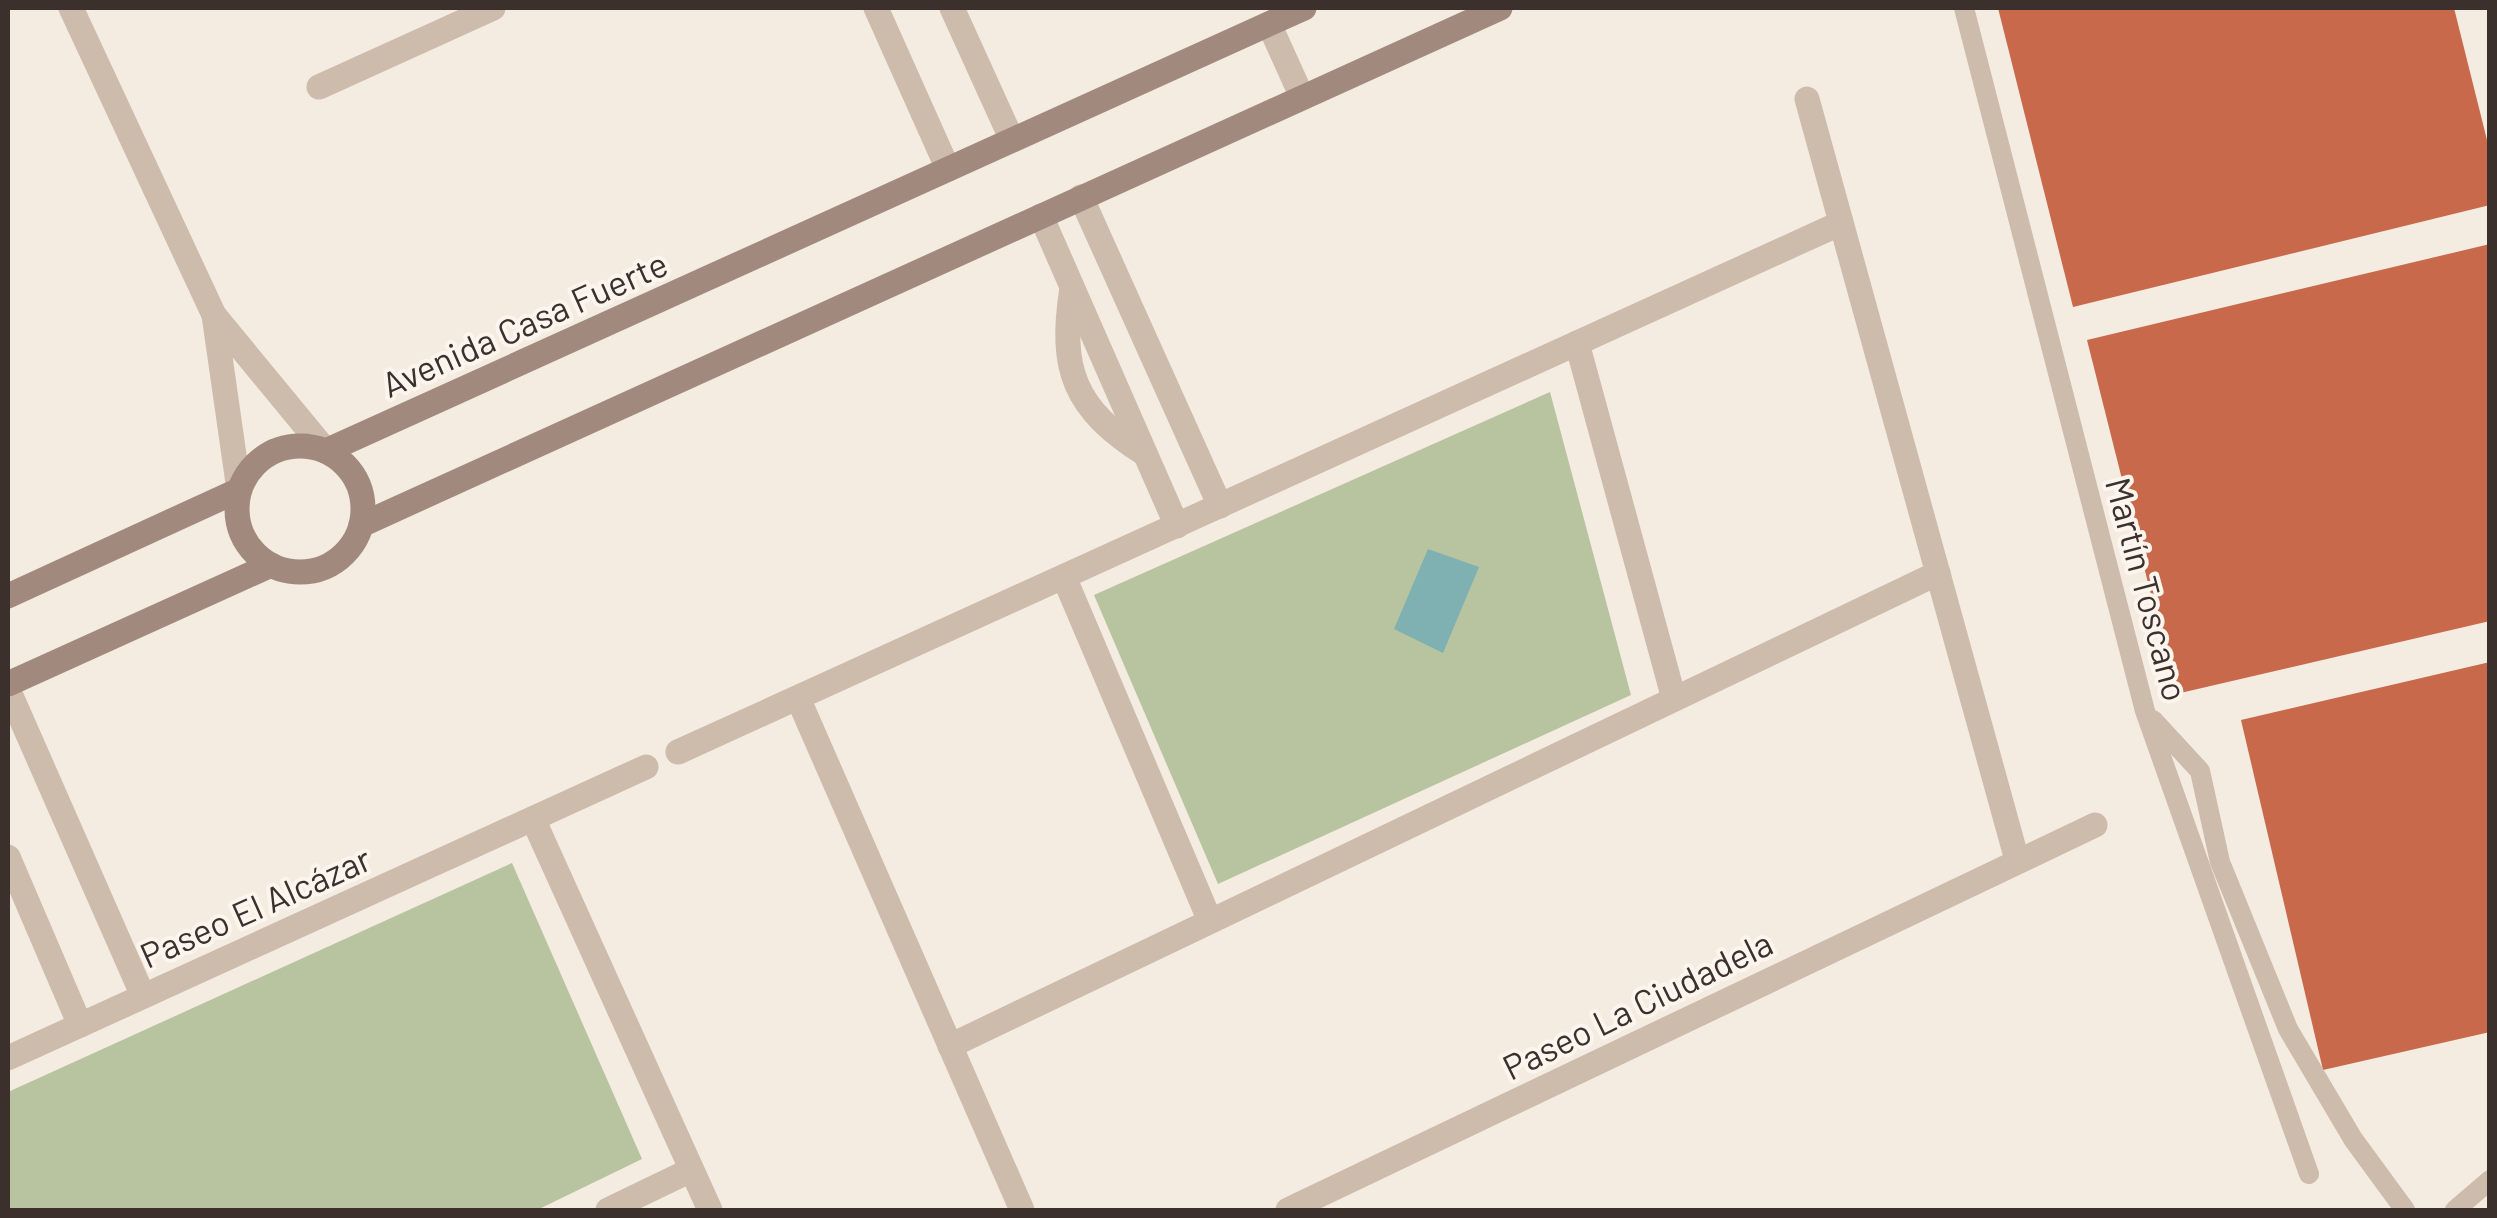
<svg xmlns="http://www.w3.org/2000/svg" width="2497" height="1218" viewBox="0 0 2497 1218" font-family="Barlow,sans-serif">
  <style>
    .green { fill: #b8c4a0 }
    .water { fill: #7fb0b2 }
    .building { fill: #c8694b }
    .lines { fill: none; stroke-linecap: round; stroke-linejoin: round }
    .lane { stroke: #cdbbac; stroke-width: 20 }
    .street { stroke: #cdbbac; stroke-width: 25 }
    .secondary { stroke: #a18a7d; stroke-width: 25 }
    .labels { text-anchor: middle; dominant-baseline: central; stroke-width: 8; stroke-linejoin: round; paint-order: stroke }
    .street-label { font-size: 35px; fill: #3b302b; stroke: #fbf5ee }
  </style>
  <rect width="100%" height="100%" fill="#f4ebe1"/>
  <g class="green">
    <path d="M1550,392L1631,695L1218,884L1094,595Z"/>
    <path d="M512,863L642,1159L537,1210H8V1092Z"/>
  </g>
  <path class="water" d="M1428,549L1479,567L1443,653L1394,629Z"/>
  <g class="building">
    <path d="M1998,8H2454L2490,152V205L2073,307Z"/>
    <path d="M2490,244V621L2176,694L2087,340Z"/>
    <path d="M2490,662V1032L2323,1070L2241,720Z"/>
  </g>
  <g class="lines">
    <g class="lane">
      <path d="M1964,8L2145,711L2309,1174"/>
      <path d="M2153,720L2200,771L2220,862L2288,1029L2353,1139L2405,1210"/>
      <path d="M2455,1210L2490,1180"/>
    </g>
    <g class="street">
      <path d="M71,8L214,315"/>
      <path d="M876,8L948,169"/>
      <path d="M952,8L1012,140"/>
      <path d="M1269,24L1302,97"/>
      <path d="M319,87L493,8"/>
      <path d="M1807,99L2017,860"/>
      <path d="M1081,197L1220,506"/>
      <path d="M1041,216L1177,526"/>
      <path d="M1072,288C1059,370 1074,409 1145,454"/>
      <path d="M1577,343L1674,699"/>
      <path d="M239,490L214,315L326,451"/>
      <path d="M1064,577L1210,921"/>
      <path d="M8,689L143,996"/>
      <path d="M798,698L1022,1210"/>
      <path d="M678,752L1841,223"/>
      <path d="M533,819L710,1210"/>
      <path d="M8,857L80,1025"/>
      <path d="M950,1046L1938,573"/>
      <path d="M8,1058L646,767"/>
      <path d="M608,1210L691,1170"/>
      <path d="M1288,1210L2095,825"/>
    </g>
    <g class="secondary">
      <circle cx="300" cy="509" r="63"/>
      <path d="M326,451L1304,8"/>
      <path d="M361,525L1500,8"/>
      <path d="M8,596L239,490"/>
      <path d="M8,684L271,565"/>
    </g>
  </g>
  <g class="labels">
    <g class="street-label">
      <text transform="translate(524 323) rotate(-24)">Avenida Casa Fuerte</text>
      <text transform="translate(2148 589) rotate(75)">Martín Toscano</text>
      <text transform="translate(255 906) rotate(-24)">Paseo El Alcázar</text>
      <text transform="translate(1637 1004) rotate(-26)">Paseo La Ciudadela</text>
    </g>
  </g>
  <rect width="2497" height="1218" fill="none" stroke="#3b302b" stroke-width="20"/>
</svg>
